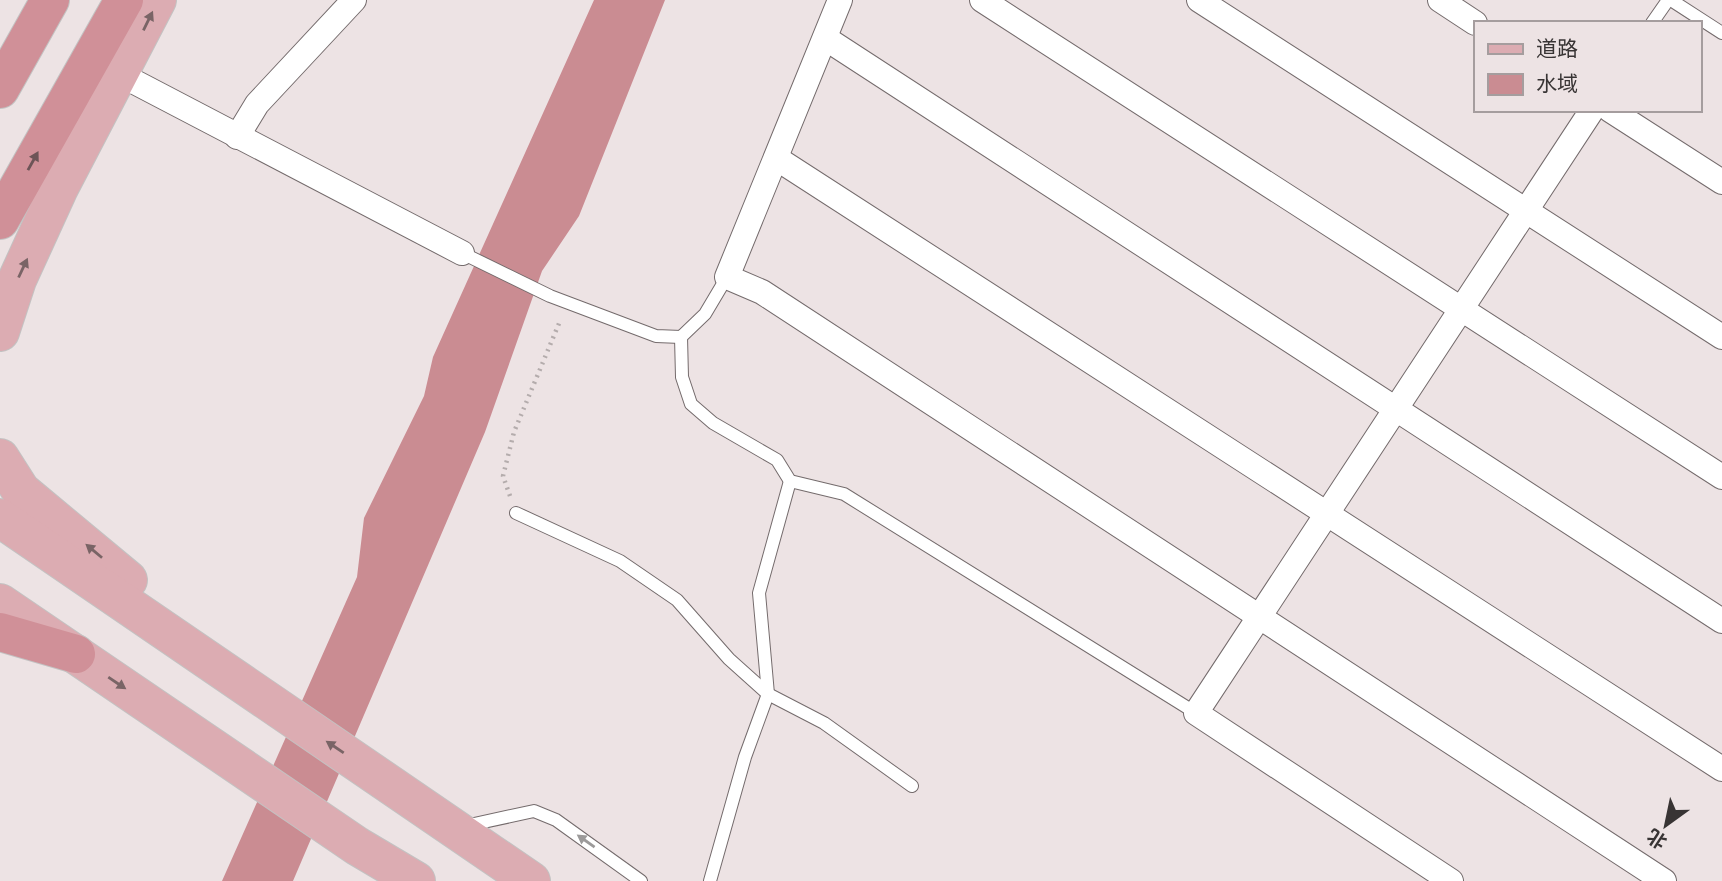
<svg xmlns="http://www.w3.org/2000/svg" width="1722" height="881" viewBox="0 0 1722 881" font-family="'Titillium Web','Noto Sans SC',sans-serif">
  <style>
    .water { fill: #ca8c92 }
    .lines { fill: none; stroke-linecap: round; stroke-linejoin: round }
    .service-casing { stroke: #746b6c; stroke-width: 14 }
    .minor-casing { stroke: #746b6c; stroke-width: 26 }
    .primary-casing { stroke: #c3c2c2; stroke-width: 40 }
    .trunk-casing { stroke: #c3c2c2; stroke-width: 40 }
    .path { stroke: #b4acac; stroke-width: 4.5; stroke-dasharray: 2 5; stroke-linecap: butt }
    .service { stroke: #fff; stroke-width: 12 }
    .minor { stroke: #fff; stroke-width: 24 }
    .primary { stroke: #dcacb2; stroke-width: 38 }
    .trunk { stroke: #d09098; stroke-width: 38 }
    .oneway { fill: #7a6466 }
    .oneway2 { fill: #6d5457 }
    .oneway3 { fill: #9c9a9a }
  </style>
  <rect width="100%" height="100%" fill="#ede3e4"/>
  <path class="water" d="M594,0H665L579,216L542,271L485,432L293,881H222L357,577L364,518L424,396L433,357Z"/>
  <g class="lines">
    <defs>
      <g id="service">
        <path d="M1671,0L1722,33"/>
        <path d="M1652,23L1668,0"/>
        <path d="M462,253L550,296L656,336L681,337L705,314L727,277"/>
        <path d="M681,337L682,377L691,404L713,423L777,460L790,481L844,494L1196,713"/>
        <path d="M516,513L620,561L677,600L729,659L768,694L824,723L912,786"/>
        <path d="M465,826L534,811L556,820L641,881"/>
        <path d="M710,881L745,757L768,694L759,593L790,481"/>
      </g>
      <g id="minor">
        <path d="M840,0L727,277L762,292L1664,881"/>
        <path d="M982,0L1722,477"/>
        <path d="M1199,0L1722,337"/>
        <path d="M1440,0L1475,23"/>
        <path d="M825,38L1722,621"/>
        <path d="M106,67L462,253"/>
        <path d="M1610,110L1722,182"/>
        <path d="M237,137L257,104L354,0"/>
        <path d="M776,158L1722,769"/>
        <path d="M1451,881L1196,713L1592,110"/>
      </g>
      <g id="primary">
        <path d="M0,332L17,280L59,188L157,0"/>
        <path d="M0,458L21,491L128,580"/>
        <path d="M0,518L531,881"/>
        <path d="M0,603L357,846L416,881"/>
      </g>
      <g id="trunk">
        <path d="M0,89L50,0"/>
        <path d="M0,220L124,0"/>
        <path d="M0,632L76,654"/>
      </g>
    </defs>
    <use href="#service" class="service-casing"/>
    <use href="#minor" class="minor-casing"/>
    <use href="#primary" class="primary-casing"/>
    <use href="#trunk" class="trunk-casing"/>
    <path class="path" d="M510,496L503,476L514,432L560,321"/>
    <use href="#service" class="service"/>
    <use href="#minor" class="minor"/>
    <use href="#primary" class="primary"/>
    <use href="#trunk" class="trunk"/>
  </g>
  <defs><path id="oneway-solid" d="M-6-.8H1V-3.2L6.5 0L1 3.2V.8H-6Z" transform="scale(1.75)"/></defs>
  <g class="oneway">
    <use href="#oneway-solid" transform="translate(148 21) rotate(-64)"/>
    <use href="#oneway-solid" transform="translate(23 268) rotate(-65)"/>
    <use href="#oneway-solid" transform="translate(94 551) rotate(-140)"/>
    <use href="#oneway-solid" transform="translate(117 683) rotate(34)"/>
    <use href="#oneway-solid" transform="translate(335 747) rotate(-146)"/>
  </g>
  <use class="oneway2" href="#oneway-solid" transform="translate(33 161) rotate(-61)"/>
  <use class="oneway3" href="#oneway-solid" transform="translate(586 841) rotate(-145)"/>
  <rect x="1474" y="21" width="228" height="91" fill="#ede3e4" stroke="#a59d9e" stroke-width="2"/>
  <rect x="1488" y="44" width="35" height="10" fill="#dcacb2" stroke="#a59d9e" stroke-width="2"/>
  <text x="1536" y="56" font-size="21" fill="#383434">道路</text>
  <rect x="1488" y="74" width="35" height="21" fill="#ca8c92" stroke="#a59d9e" stroke-width="2"/>
  <text x="1536" y="91" font-size="21" fill="#383434">水域</text>
  <g transform="translate(1666 825) rotate(213)" stroke="#ede3e4" stroke-width="5" paint-order="stroke">
  <path d="M0-5L12 26L0 18L-12 26Z" fill="#383434"/>
  <text y="-10" font-size="19" font-weight="bold" text-anchor="middle" fill="#383434">北</text>
  </g>
</svg>
